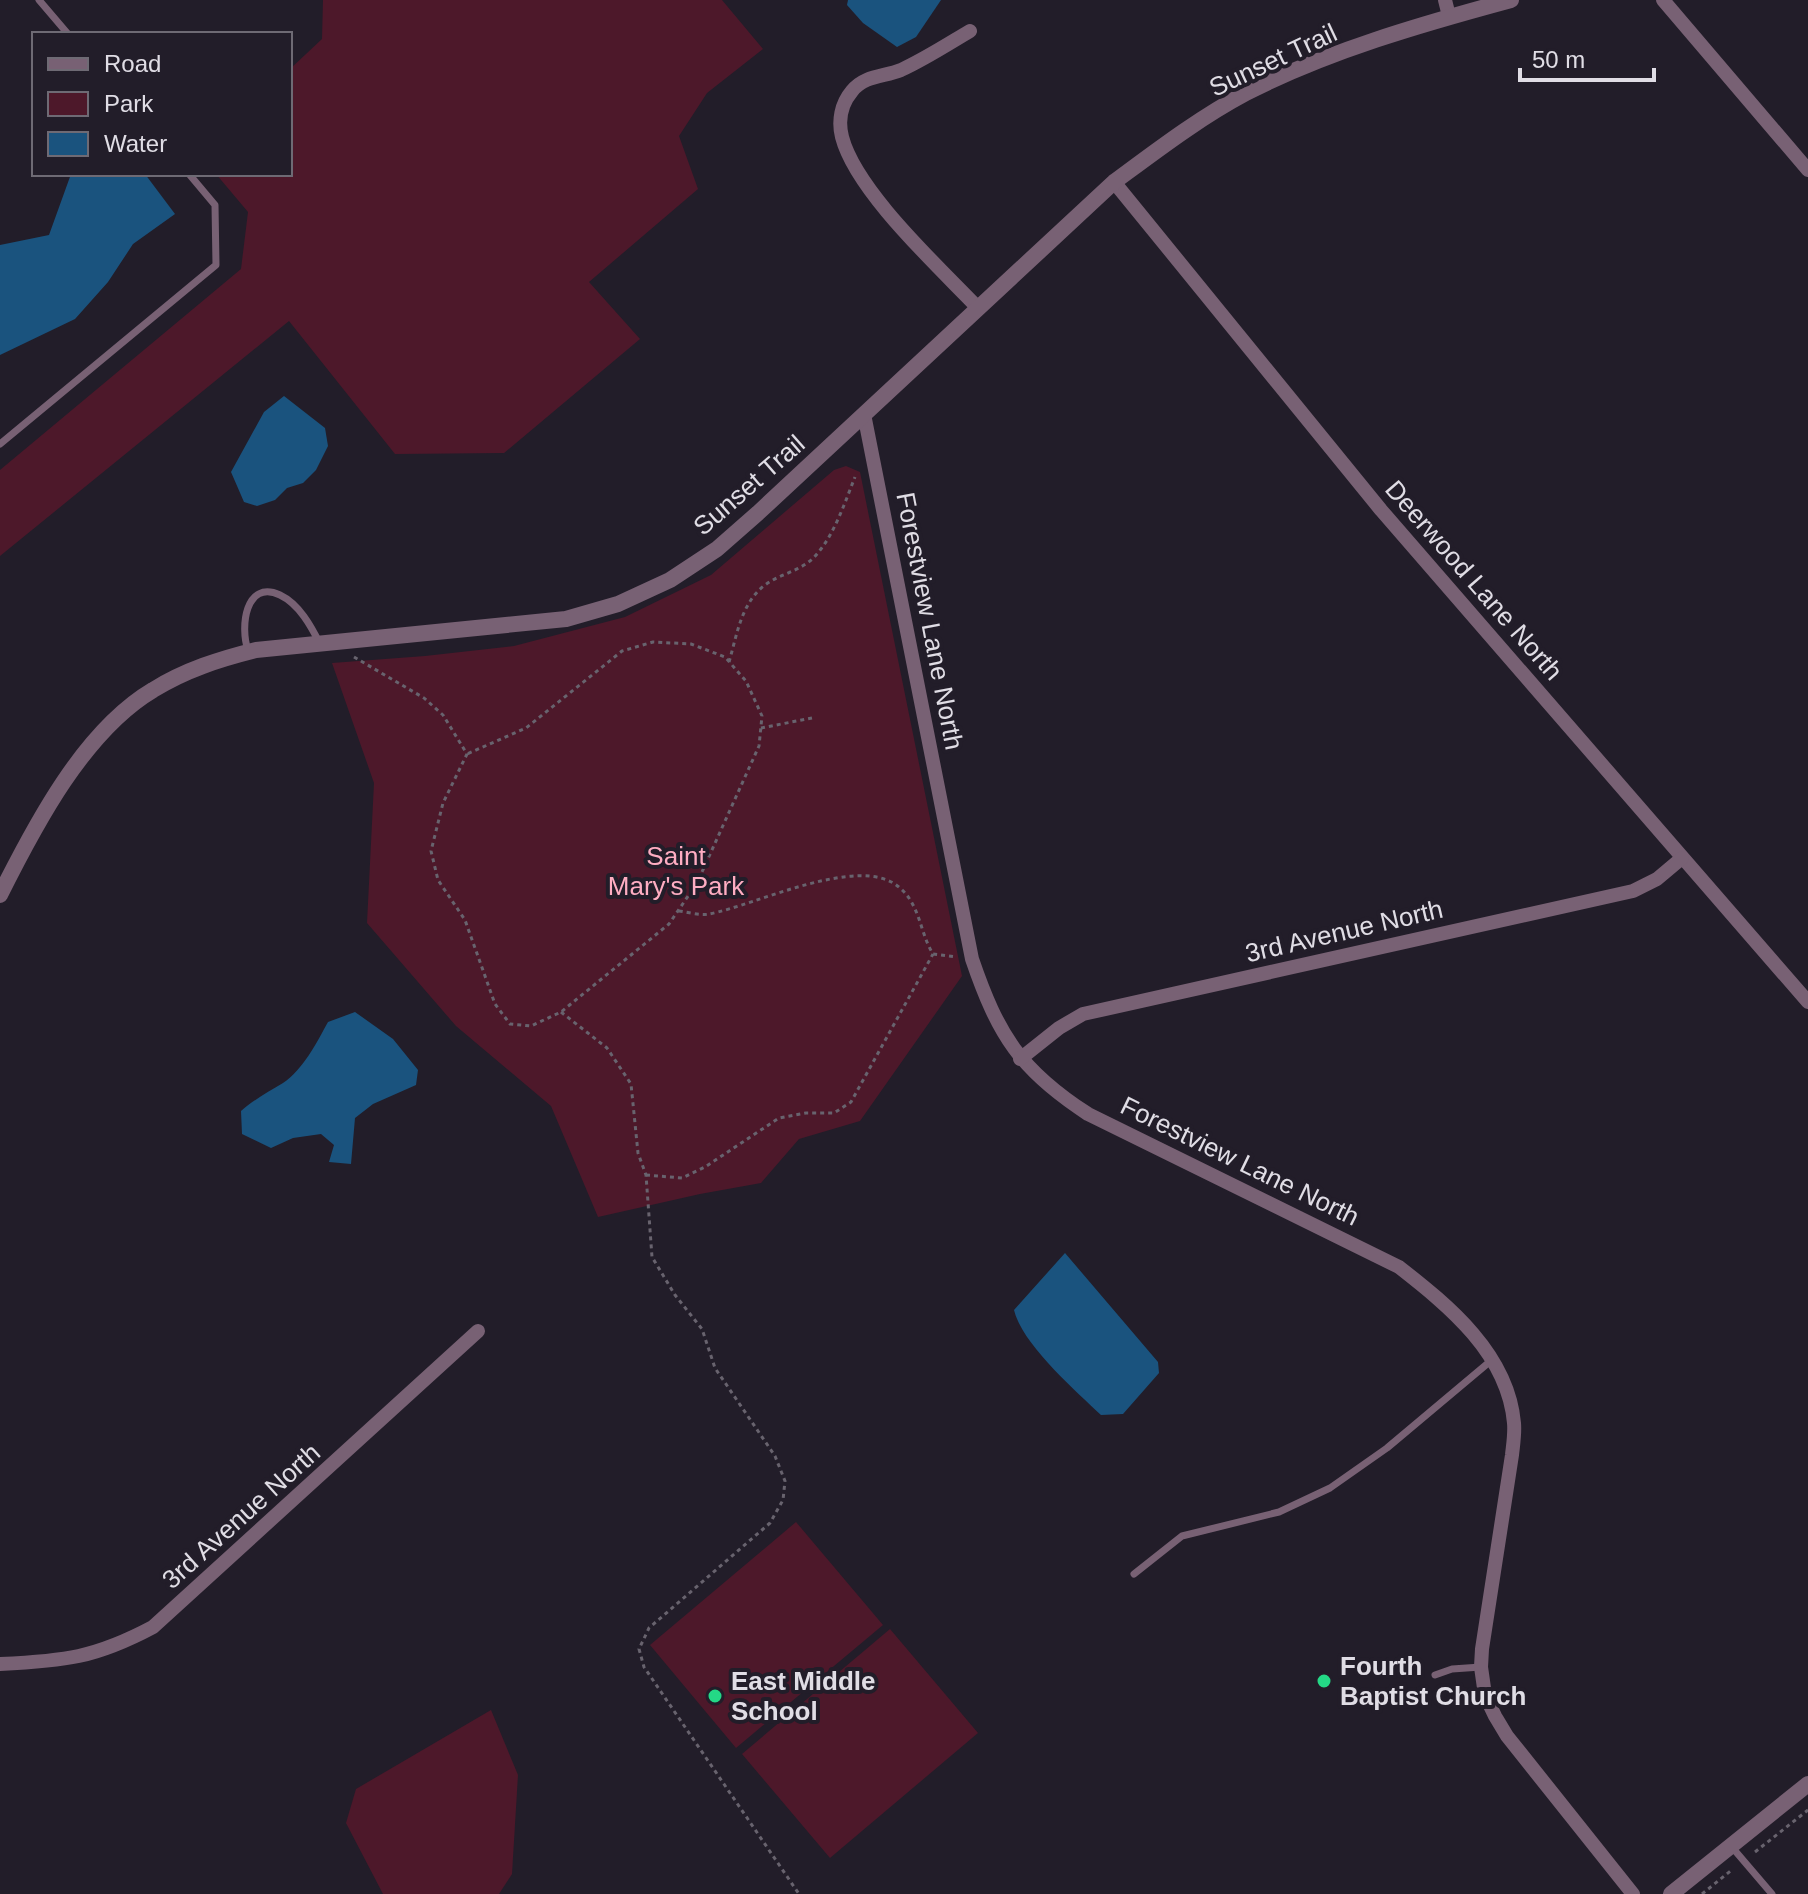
<svg xmlns="http://www.w3.org/2000/svg" width="1808" height="1894" viewBox="0 0 1808 1894" font-family="Arial,sans-serif">
  <style>
    .green { fill: #4d182a }
    .water { fill: #1a537e }
    .lines { fill: none; stroke-linecap: round; stroke-linejoin: round }
    .path { stroke: #68636e; stroke-width: 3; stroke-dasharray: 4 4; stroke-linecap: butt }
    .service { stroke: #786174; stroke-width: 7 }
    .minor { stroke: #786174; stroke-width: 14 }
    .tertiary { stroke: #786174; stroke-width: 16 }
    .poi-dot { fill: #24d886; stroke: #221d29; stroke-width: 3 }
    .labels { text-anchor: middle; dominant-baseline: central; stroke-width: 8; stroke-linejoin: round; paint-order: stroke }
    .street-label { font-size: 26px; fill: #e0dde5; stroke: #221d29 }
    .park-label { font-size: 26px; fill: #feadc2; stroke: #221d29 }
    .poi-label { font-size: 26px; font-weight: bold; fill: #e0dde5; stroke: #221d29; text-anchor: start }
  </style>
  <rect width="100%" height="100%" fill="#221d29"/>
  <g class="green">
    <path d="M323,0H722L763,49L707,93L679,136L698,189L589,282L640,339L504,453L395,454L289,321L0,556V470L241,269L248,212L216,174H290V69L322,39Z"/>
    <path d="M846,466L860,472L962,976L860,1121L799,1139L761,1183L700,1194L598,1217L551,1106L456,1026L367,923L374,783L332,663L425,656L514,646L625,617L711,575L834,470Z"/>
    <path d="M796,1522L883,1625L736,1748L650,1645Z"/>
    <path d="M890,1629L978,1733L830,1858L742,1754Z"/>
    <path d="M491,1710L518,1775L512,1874L499,1894H383L346,1823L356,1789Z"/>
  </g>
  <g class="water">
    <path d="M848,0H941L916,37L897,47L863,23L847,5Z"/>
    <path d="M71,174H145L175,214L133,244L108,282L75,319L0,355V245L49,235Z"/>
    <path d="M284,396L325,428L328,446L316,470L303,483L287,488L275,500L257,506L244,502L231,472L264,412Z"/>
    <path d="M355,1012L393,1039L418,1070L416,1085L373,1104L355,1118L351,1164L329,1162L334,1145L321,1134L293,1138L271,1148L242,1134L241,1111C255,1099 268,1092 283,1083C303,1070 317,1042 328,1022Z"/>
    <path d="M1065,1253L1158,1362L1159,1373L1123,1414L1101,1415C1075,1390 1022,1344 1014,1310Z"/>
  </g>
  <g class="lines">
    <g class="path">
      <path d="M354,657L424,698L443,715L467,754L443,803L431,851L438,880L465,920L495,1004L510,1024L531,1026L561,1012L669,924L697,883L759,746L762,716L746,681L725,657L691,644L653,642L622,651L526,728L467,754"/>
      <path d="M729,662C737,635 741,603 765,585C781,573 803,571 817,554C835,533 845,502 855,477"/>
      <path d="M761,728L812,718"/>
      <path d="M679,911C688,912 700,916 709,914C754,906 861,852 900,888C920,905 920,933 933,954L956,957"/>
      <path d="M561,1012L607,1048L631,1084L638,1153L646,1175L652,1257L675,1295L702,1329L715,1368L775,1456L785,1481L783,1500L770,1523L649,1628L639,1649L644,1667L799,1894"/>
      <path d="M646,1175L682,1178L705,1167L779,1118L806,1113H834L851,1102L933,954"/>
      <path d="M1755,1852L1808,1810"/>
      <path d="M1702,1894L1733,1869"/>
    </g>
    <g class="service">
      <path d="M39,0L68,34"/>
      <path d="M0,444L216,265L215,205L189,174"/>
      <path d="M248,650C240,628 245,579 280,595C299,604 311,626 320,644"/>
      <path d="M1134,1574L1182,1536L1279,1512L1330,1488L1387,1448L1493,1359"/>
      <path d="M1435,1675L1452,1669L1481,1667"/>
      <path d="M1731,1846L1772,1894"/>
    </g>
    <g class="minor">
      <path d="M1445,0L1449,16"/>
      <path d="M1663,0L1808,170"/>
      <path d="M970,31C948,44 925,59 901,70C884,77 865,75 852,91C841,104 838,121 842,137C856,191 938,266 978,308"/>
      <path d="M1114,182L1381,510L1808,1002"/>
      <path d="M864,414L972,959C998,1035 1020,1070 1088,1114L1399,1267C1449,1306 1508,1354 1514,1423C1515,1434 1513,1445 1512,1455L1482,1649L1481,1667L1485,1695L1495,1716L1507,1736L1633,1894"/>
      <path d="M1020,1059L1059,1028L1083,1014L1633,891L1657,879L1682,858"/>
      <path d="M0,1664C64,1661 95,1658 153,1627L478,1331"/>
    </g>
    <g class="tertiary">
      <path d="M0,895C35,825 84,731 153,690C185,670 220,659 256,650L566,619L618,604L670,580L717,549L758,513L1114,182C1156,151 1199,118 1246,93C1328,51 1422,24 1511,0"/>
      <path d="M1671,1894L1808,1784"/>
    </g>
  </g>
  <g class="poi-dot">
    <circle cx="1324" cy="1681" r="8"/>
    <circle cx="715" cy="1696" r="8"/>
  </g>
  <g class="labels">
    <g class="street-label">
      <text transform="translate(1273 60) rotate(-25)">Sunset Trail</text>
      <text transform="translate(749 485) rotate(-41)">Sunset Trail</text>
      <text transform="translate(1474 580) rotate(49)">Deerwood Lane North</text>
      <text transform="translate(930 621) rotate(79)">Forestview Lane North</text>
      <text transform="translate(1344 931) rotate(-13)">3rd Avenue North</text>
      <text transform="translate(1240 1161) rotate(26)">Forestview Lane North</text>
      <text transform="translate(241 1516) rotate(-42)">3rd Avenue North</text>
    </g>
    <g class="park-label">
      <text x="676" y="856">Saint<tspan x="676" dy="30">Mary's Park</tspan></text>
    </g>
    <g class="poi-label">
      <text x="1340" y="1666">Fourth<tspan x="1340" dy="30">Baptist Church</tspan></text>
      <text x="731" y="1681">East Middle<tspan x="731" dy="30">School</tspan></text>
    </g>
  </g>
  <rect x="32" y="32" width="260" height="144" fill="#221d29" stroke="#6e6a74" stroke-width="2"/>
  <rect x="48" y="58" width="40" height="12" fill="#786174" stroke="#6e6a74" stroke-width="2"/>
  <text x="104" y="72" font-size="24" fill="#e0dde5">Road</text>
  <rect x="48" y="92" width="40" height="24" fill="#4d182a" stroke="#6e6a74" stroke-width="2"/>
  <text x="104" y="112" font-size="24" fill="#e0dde5">Park</text>
  <rect x="48" y="132" width="40" height="24" fill="#1a537e" stroke="#6e6a74" stroke-width="2"/>
  <text x="104" y="152" font-size="24" fill="#e0dde5">Water</text>
  <path d="M1520 68v12h134v-12" fill="none" stroke="#e0dde5" stroke-width="4"/>
  <text x="1532" y="68" font-size="24" fill="#e0dde5" stroke="#221d29" stroke-width="6" paint-order="stroke">50 m</text>
</svg>
